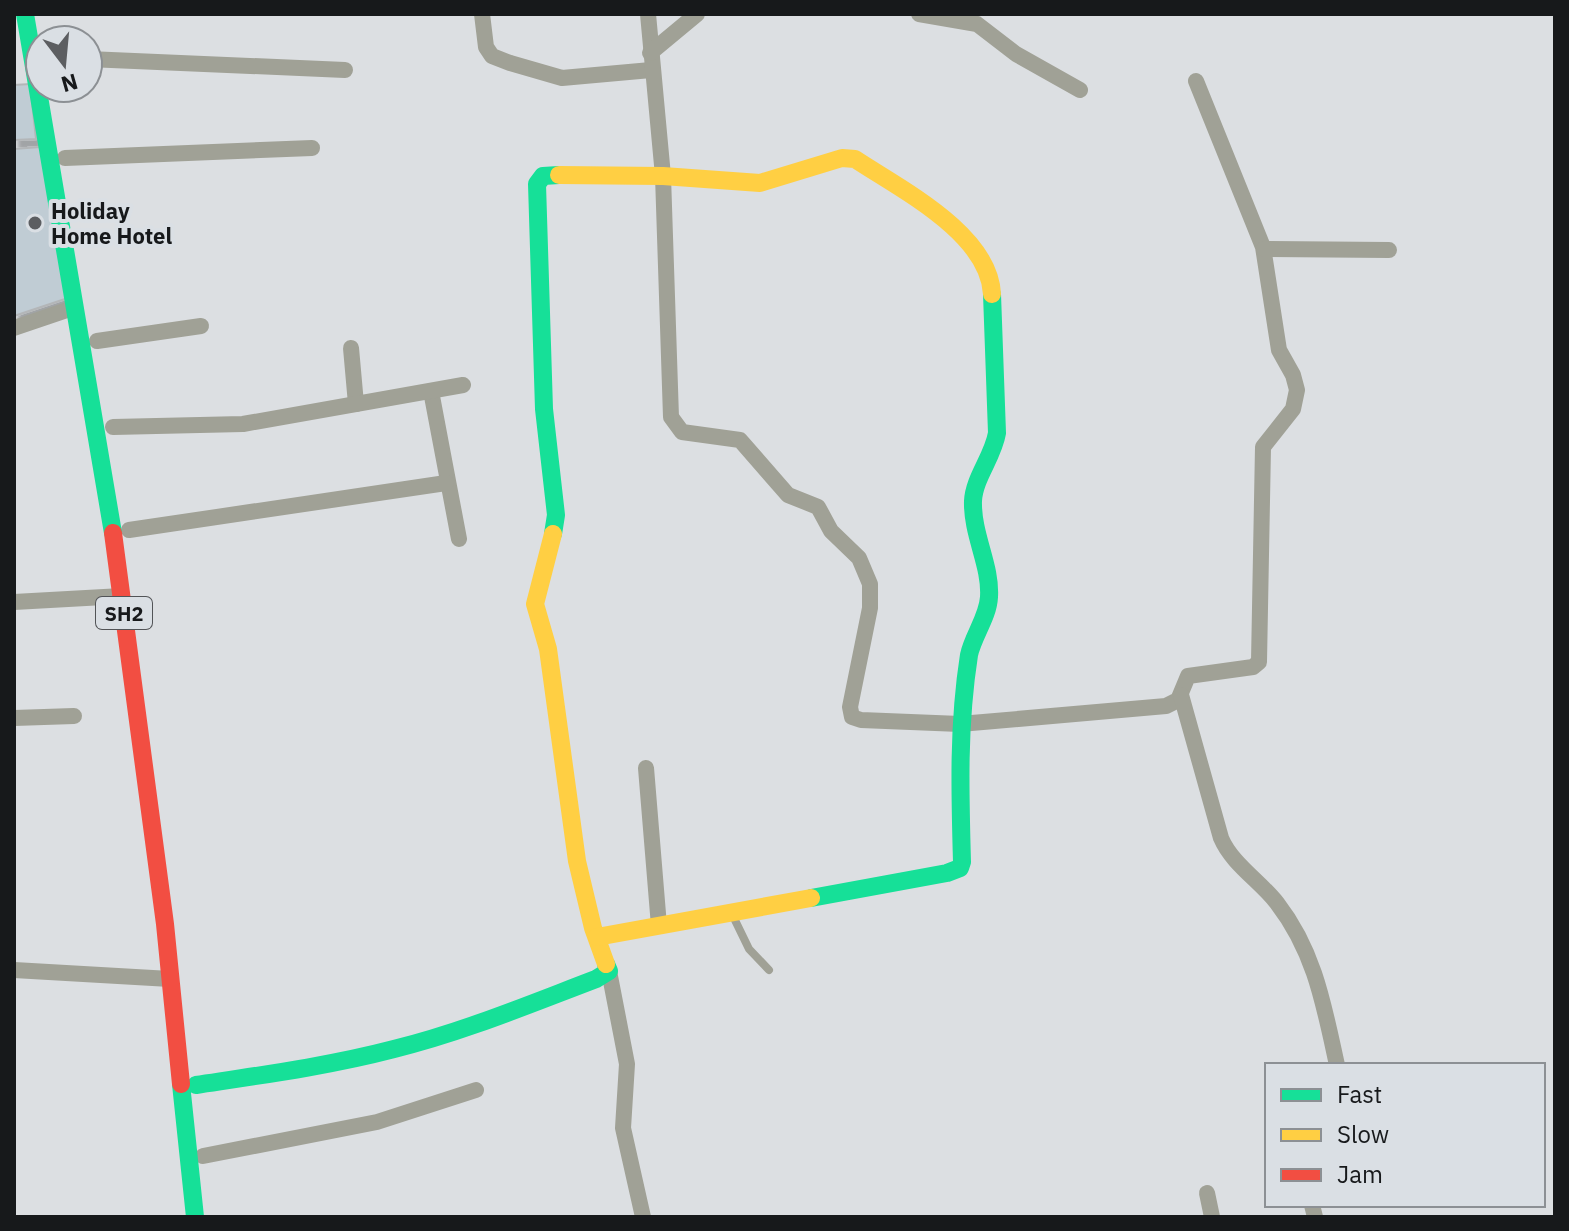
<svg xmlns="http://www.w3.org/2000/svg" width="1569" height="1231" viewBox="0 0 1569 1231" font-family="'IBM Plex Sans',sans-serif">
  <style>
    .building { fill: #c0ccd4; stroke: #b3b6b8; stroke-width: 2; filter: url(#shadow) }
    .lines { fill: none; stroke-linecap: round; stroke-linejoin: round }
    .lane { stroke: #a0a196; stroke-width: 8 }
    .street { stroke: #a0a196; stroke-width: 16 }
    .fast { stroke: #16e098; stroke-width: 18 }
    .slow { stroke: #ffcf43; stroke-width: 18 }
    .jam { stroke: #f24e42; stroke-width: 18 }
    .poi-dot { fill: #5c5e61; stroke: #dadfe4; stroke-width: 3 }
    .labels { text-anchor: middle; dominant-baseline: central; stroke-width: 8; stroke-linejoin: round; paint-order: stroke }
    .shield { fill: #dadfe4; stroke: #525457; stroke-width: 2 }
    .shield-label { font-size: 20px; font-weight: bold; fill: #17191b }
    .poi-label { font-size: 22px; font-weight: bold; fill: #17191b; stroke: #dadfe4; text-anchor: start }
  </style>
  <defs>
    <filter id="shadow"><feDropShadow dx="5" dy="9" stdDeviation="2" flood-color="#0004"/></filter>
  </defs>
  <rect width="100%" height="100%" fill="#dcdfe2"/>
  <g class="building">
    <path d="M30,84L36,139L14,140V85Z"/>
    <path d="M40,147L71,297L14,316V149Z"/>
  </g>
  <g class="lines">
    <path class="lane" d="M732,914L749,949L769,970"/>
    <g class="street">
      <path d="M482,14L486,47L492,56L510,63L562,78L651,70"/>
      <path d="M648,14L663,176L671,417L682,432L740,440L788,495L818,507L831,531L859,558L870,584V608L850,707L852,717L861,720L960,724L1166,706L1178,700L1188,676L1253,667L1259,662L1263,447L1293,409L1297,390L1293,375L1279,350L1263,247L1196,81"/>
      <path d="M919,14L977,24L1016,54L1080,90"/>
      <path d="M650,53L697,14"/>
      <path d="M88,59L345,70"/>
      <path d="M65,158L312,148"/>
      <path d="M1264,249L1389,250"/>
      <path d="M14,328L73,308"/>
      <path d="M97,341L201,326"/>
      <path d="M351,348L356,404"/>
      <path d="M431,391L459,539"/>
      <path d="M113,427L243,424L463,385"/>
      <path d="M129,530L446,483"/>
      <path d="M14,602L122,596"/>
      <path d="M1181,695L1221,838C1232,864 1260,881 1277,903C1315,952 1324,1006 1337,1065"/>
      <path d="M14,718L74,716"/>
      <path d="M646,768L659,926"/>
      <path d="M14,970L170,979"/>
      <path d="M609,971L627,1064L623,1128L643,1217"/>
      <path d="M203,1156L377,1122L476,1090"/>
      <path d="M1207,1193L1212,1217"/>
      <path d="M1312,1205L1315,1217"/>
    </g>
    <g class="fast">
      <path d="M25,14L113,533"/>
      <path d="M553,534L556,515L544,409L537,184L543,176L559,175"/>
      <path d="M811,898L947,873L960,868L962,862C960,792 958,725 969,655C973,636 988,617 989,597C991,565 972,535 973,501C974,478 993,457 997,433L992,294"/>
      <path d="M181,1084L195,1217"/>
      <path d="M196,1085C262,1075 329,1066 394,1049C463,1032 530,1004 596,979L609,971L606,964"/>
    </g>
    <g class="slow">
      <path d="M559,175L663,176L760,183L842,158L855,159C900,189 989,233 992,294"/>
      <path d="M553,534L535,604L548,649L577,861L593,928L606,964"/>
      <path d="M597,937L811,898"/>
    </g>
    <path class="jam" d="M113,533L165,924L181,1084"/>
  </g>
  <circle class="poi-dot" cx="35" cy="223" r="8"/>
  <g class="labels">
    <rect class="shield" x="96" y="597" width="56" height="32" rx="6"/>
    <g class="shield-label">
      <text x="124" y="613">SH2</text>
    </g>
    <g class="poi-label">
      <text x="51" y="210">Holiday<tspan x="51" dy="25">Home Hotel</tspan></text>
    </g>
  </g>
  <rect width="1569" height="1231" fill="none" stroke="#17191b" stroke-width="32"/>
  <rect x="1265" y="1063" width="280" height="144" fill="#dadfe4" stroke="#8c9094" stroke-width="2"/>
  <rect x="1281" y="1089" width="40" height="12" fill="#16e098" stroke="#8c9094" stroke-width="2"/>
  <text x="1337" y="1103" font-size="24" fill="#17191b">Fast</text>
  <rect x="1281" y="1129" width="40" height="12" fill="#ffcf43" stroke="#8c9094" stroke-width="2"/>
  <text x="1337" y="1143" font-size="24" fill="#17191b">Slow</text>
  <rect x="1281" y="1169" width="40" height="12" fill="#f24e42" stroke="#8c9094" stroke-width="2"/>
  <text x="1337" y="1183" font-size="24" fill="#17191b">Jam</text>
  <g transform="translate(64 64) rotate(164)"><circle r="38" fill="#dadfe4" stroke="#8c9094" stroke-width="2"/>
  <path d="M0-6L14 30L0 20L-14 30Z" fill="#5c5e61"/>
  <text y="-12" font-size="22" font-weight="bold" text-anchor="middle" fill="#17191b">N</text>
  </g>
</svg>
